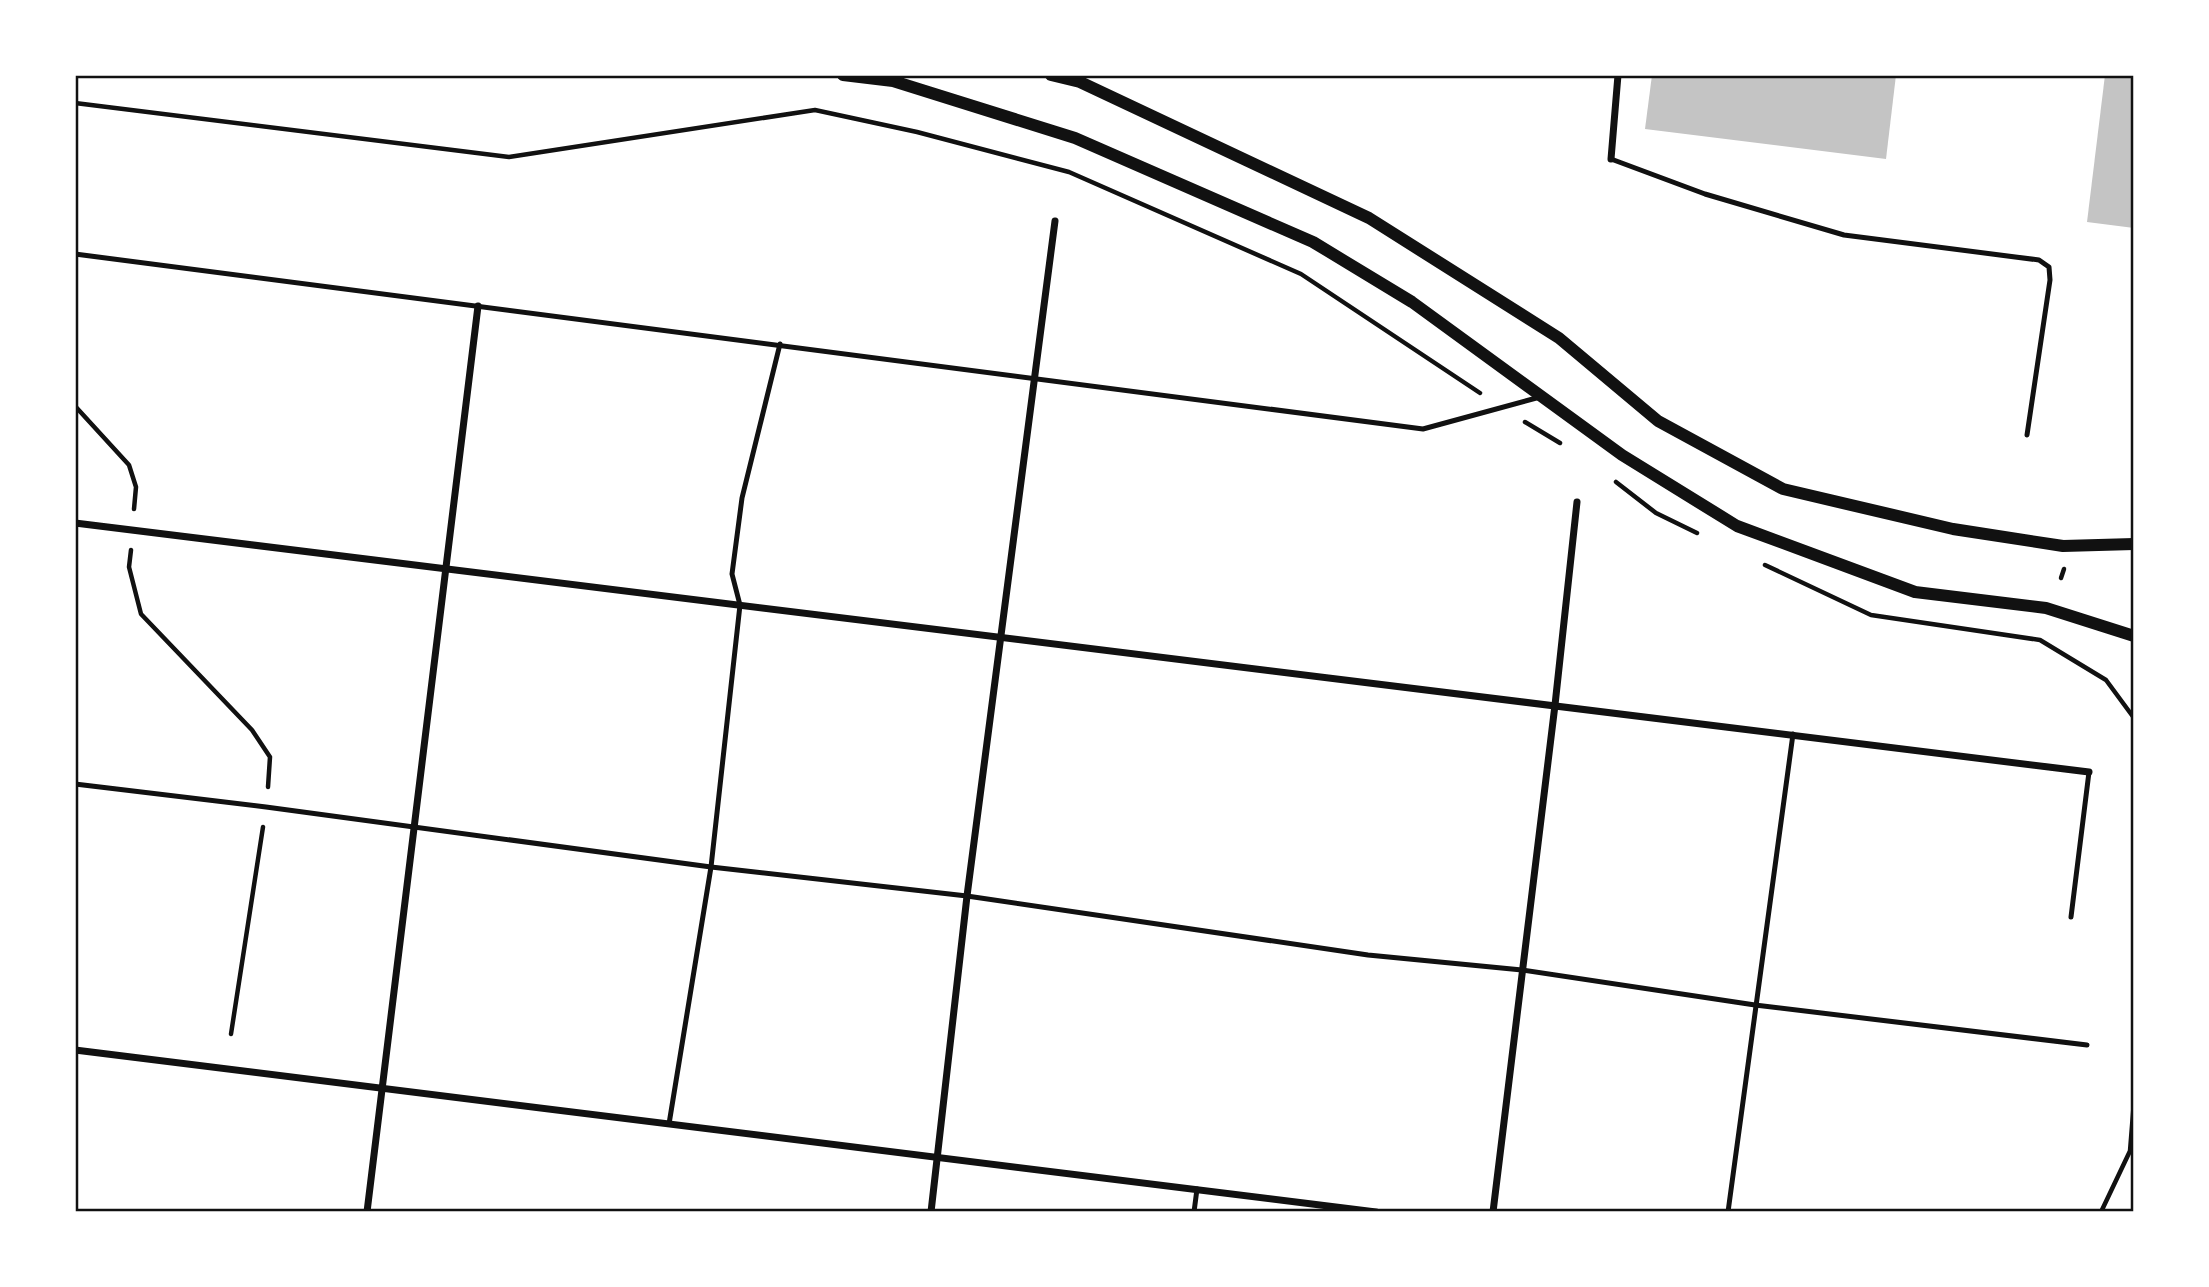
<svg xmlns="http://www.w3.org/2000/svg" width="2209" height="1287" viewBox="0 0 2209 1287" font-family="'DM Sans',sans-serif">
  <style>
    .building { fill: #c4c4c4 }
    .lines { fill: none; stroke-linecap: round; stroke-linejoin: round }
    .path { stroke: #111; stroke-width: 4.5 }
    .service { stroke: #111; stroke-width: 5 }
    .minor { stroke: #111; stroke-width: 7 }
    .tertiary { stroke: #111; stroke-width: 12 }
    .neatline { fill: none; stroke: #111; stroke-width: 2.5 }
  </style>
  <rect width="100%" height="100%" fill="#fff"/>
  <g class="building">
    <path d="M1652,75H1896L1886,159L1645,129Z"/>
    <path d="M2105,75H2134V228L2087,222Z"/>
  </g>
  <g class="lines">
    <g class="path">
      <path d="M75,103L509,157L815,110L917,132L1069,172L1301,274L1480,393"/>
      <path d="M75,406L129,465L136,487L134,509"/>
      <path d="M1525,422L1560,443"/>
      <path d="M1616,482L1656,513L1697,533"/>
      <path d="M131,550L129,567L141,614L252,730L270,757L268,787"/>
      <path d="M1765,565L1871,615L2040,640L2106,680L2134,718"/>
      <path d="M2061,578L2064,569"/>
      <path d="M231,1034L263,827"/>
      <path d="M2101,1212L2130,1151L2134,1101"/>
    </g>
    <g class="service">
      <path d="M1611,159L1705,194L1844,235L2039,260L2049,267L2050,280L2027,435"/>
      <path d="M75,254L1423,429L1540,397"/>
      <path d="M75,784L266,807L711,867L967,896L1368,955L1522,970L1755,1005L2087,1045"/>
      <path d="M2071,917L2089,772"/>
      <path d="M669,1124L711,867L740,605L732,574L742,498L780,344"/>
      <path d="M1194,1212L1197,1189"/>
      <path d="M1728,1212L1793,734"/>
    </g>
    <g class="minor">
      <path d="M1611,159L1618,75"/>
      <path d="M75,523L2089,772"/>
      <path d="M75,1050L1376,1212"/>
      <path d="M367,1212L478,306"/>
      <path d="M931,1212L967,896L1055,221"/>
      <path d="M1493,1212L1555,705L1577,502"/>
    </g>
    <g class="tertiary">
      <path d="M843,75L893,81L1075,138L1313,242L1412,302L1622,455L1737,526L1915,592L2046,608L2134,636"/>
      <path d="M1051,75L1080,82L1369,218L1559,338L1658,421L1783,489L1953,529L2063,546L2134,544"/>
    </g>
  </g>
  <rect width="2209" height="1287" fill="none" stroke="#ffffff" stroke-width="154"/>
  <rect x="77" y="77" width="2055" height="1133" class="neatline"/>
</svg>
